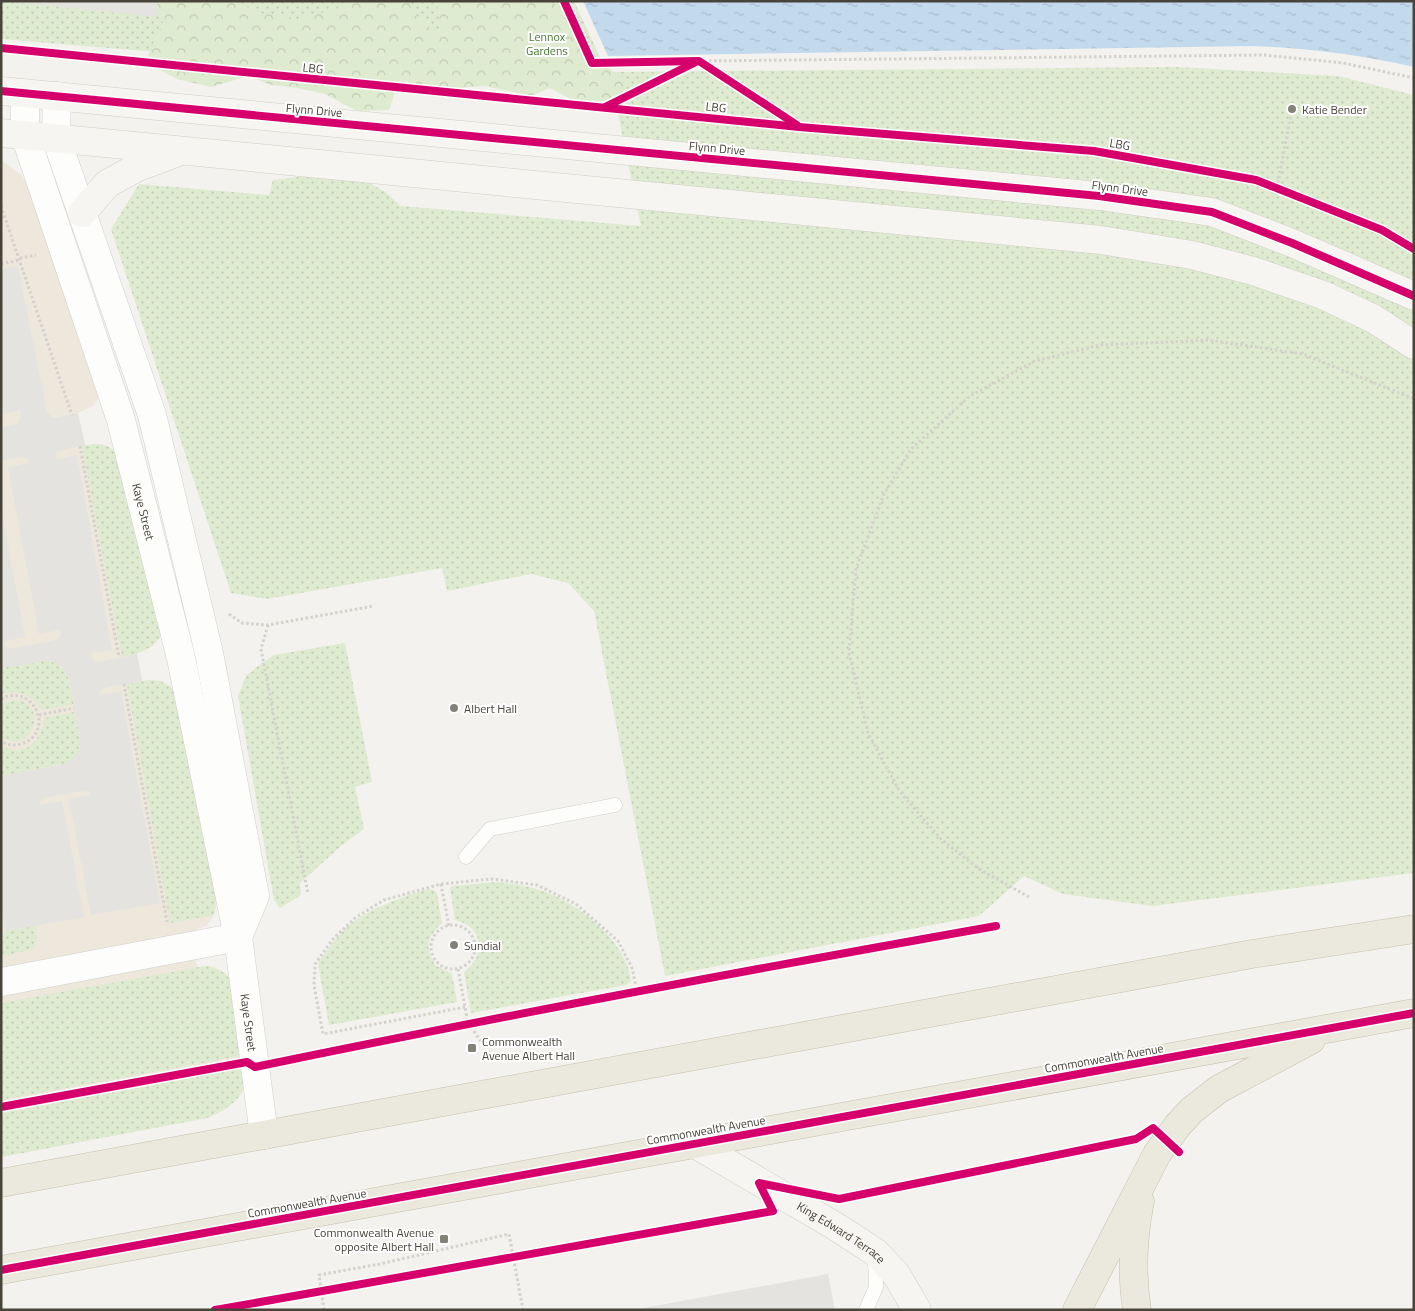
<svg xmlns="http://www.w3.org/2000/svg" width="1415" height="1311" viewBox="0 0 1415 1311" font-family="'Titillium Web',sans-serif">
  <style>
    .commercial { fill: #ede7dc }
    .green { fill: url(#green-dots) }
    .forest { fill: url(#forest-crowns) }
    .parking { fill: #e5e3df }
    .water { fill: url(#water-ripples) }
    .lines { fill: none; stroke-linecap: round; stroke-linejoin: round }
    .lane-casing { stroke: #d1d0cc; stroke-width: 15 }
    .street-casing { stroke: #d1d0cc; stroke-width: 29 }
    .secondary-casing { stroke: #d1cfc6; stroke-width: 29 }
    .highway-casing { stroke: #c8bfac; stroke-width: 29 }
    .path { stroke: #d3d2cc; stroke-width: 3; stroke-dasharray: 2.5 2.5; stroke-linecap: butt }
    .lane { stroke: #fdfdfc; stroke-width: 14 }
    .street { stroke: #fdfdfc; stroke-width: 28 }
    .secondary { stroke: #f6f5f1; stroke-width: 28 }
    .highway { stroke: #ebe8dd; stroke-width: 28 }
    .cycleway-casing { stroke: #fff; stroke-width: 11 }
    .cycleway { stroke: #d6006c; stroke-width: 8 }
    .poi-dot { fill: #848179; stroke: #fff; stroke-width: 2 }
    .labels { text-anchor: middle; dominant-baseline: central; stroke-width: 4; stroke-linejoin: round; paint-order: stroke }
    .park-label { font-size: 12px; fill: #497731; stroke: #fff }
    .street-label { font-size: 12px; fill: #49443a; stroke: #fff }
    .poi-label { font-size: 12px; fill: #49443a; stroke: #fff; text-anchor: start }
  </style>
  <defs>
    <pattern id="green-dots" width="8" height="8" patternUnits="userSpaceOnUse" patternTransform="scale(1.25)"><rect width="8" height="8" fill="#dfebd1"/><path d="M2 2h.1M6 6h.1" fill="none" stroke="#c1cbb4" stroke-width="1.8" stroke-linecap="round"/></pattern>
    <pattern id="forest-crowns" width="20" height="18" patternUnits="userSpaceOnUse" patternTransform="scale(1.25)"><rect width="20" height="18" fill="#dfebd1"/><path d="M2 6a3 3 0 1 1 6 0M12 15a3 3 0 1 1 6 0" fill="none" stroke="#c1cbb4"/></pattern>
    <pattern id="water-ripples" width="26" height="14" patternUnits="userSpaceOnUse" patternTransform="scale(1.25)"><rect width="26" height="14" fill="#c3daed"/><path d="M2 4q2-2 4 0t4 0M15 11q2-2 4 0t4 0" fill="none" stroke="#a9bccc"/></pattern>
  </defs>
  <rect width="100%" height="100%" fill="#f3f2ee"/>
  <path class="commercial" d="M1,160L20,174L28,185L100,391L98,399L93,406L78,413L85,445L102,444L112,449L160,636L153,646L137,654L142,681L154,680L171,686L216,908L212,918L207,925L190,933L197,967L210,966L216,968L226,974L230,979L244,1086L235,1100L226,1109L207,1118L1,1157Z"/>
  <g class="green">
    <path d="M1,1H574L607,72L1176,67L1338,76L1414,95V873L1152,906L1063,894L1024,876L979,916L665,976L594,611L568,583L531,574L447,591L442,568L267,599L231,593L111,229L139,184L269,195L273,180L347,171L384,191L401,206L641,226L613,90L1,39Z"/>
    <path d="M94,444L107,446L115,451L162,633C154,650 139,653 122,657L82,446Z"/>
    <path d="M345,643L372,782L355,787L364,829L341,846L300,883L301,895L280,908L274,900L238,696L246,676L258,666L274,655Z"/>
    <path d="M40,661C70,659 69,682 74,704L41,710C33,694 19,689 1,694V668Z"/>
    <path d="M148,680L161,681L173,689L217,897L214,915L170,923L127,684Z"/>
    <path d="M13,700C50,700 34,758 1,737V704Z"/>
    <path d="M75,712L80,741V746L76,756L64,764L1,776V745C24,759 42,741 44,718Z"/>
    <path d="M496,882C516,884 535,887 553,895C585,909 628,945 631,981L626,985L471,1013L464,972C486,955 484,927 455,920L450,888L452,886Z"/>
    <path d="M428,889L434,890L437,894L442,923C426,938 425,946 435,965L452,974L457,1002L329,1025L318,964L319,961C330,947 341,930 356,920C378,905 403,897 428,889Z"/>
    <path d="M36,926L37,941L32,950L1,956V939L6,931Z"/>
    <path d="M205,966C214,967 223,970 229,978C237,990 242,1036 246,1052L240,1056L1,1100V1003Z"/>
    <path d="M243,1068C243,1073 244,1079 244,1084C242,1102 221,1112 207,1118L1,1157V1113Z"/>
  </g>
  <path class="forest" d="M151,1H238L256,13L299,18L337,9L345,1H409L425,24L440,34L437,3L442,1H549L561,8L580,27L595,53L628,87L606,101L572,100L550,88L531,96L485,86L445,89L399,81L389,110L357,111L325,94L297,88L271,85L248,76L211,87L177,79L156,68L148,55L165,17Z"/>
  <g class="parking">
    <path d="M2,1H158L156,17Z"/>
    <path d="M18,266L47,413L53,418L78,413L85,445L57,451L55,456L56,459L77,455L112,650L91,653L92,658L94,661L98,662L137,654L142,681L104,688L100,691L99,695L121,692L160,903L91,915L69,799L91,795L90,793L86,790L44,798L40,802V805L62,801L84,917L6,931L1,906V776L64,764L76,756L80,746V741L69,679L63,667L53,661H47L1,668V510L25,637L5,641L4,645L10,649L56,640L59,638L61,633L60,630L39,634L8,467L29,463V461L24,457L1,461V427L17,424L21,418L20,410L1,414V269Z"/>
    <path d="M828,1274L835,1310H633Z"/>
  </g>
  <path class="water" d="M583,1H1414V67C1361,55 1307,48 1253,46L608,56Z"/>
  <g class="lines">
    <defs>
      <g id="lane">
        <path d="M466,857L490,829L615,805"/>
        <path d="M866,1310L876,1287L875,1255"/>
      </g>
      <g id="street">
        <path id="s1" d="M25,94V135L121,420L181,658L238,937L264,1135"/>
        <path d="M57,96L56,138L152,415L209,653L255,896L238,937"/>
        <path d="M1,982L238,937"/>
      </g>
      <g id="secondary">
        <path d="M1,91L1099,196L1212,212L1292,243L1414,296"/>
        <path d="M1,133L1101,240L1192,255L1253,271L1323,295L1374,319L1414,345"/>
        <path d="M82,213L107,184L136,168L176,153"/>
        <path id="s2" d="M695,1144L835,1226L875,1252L896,1274L917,1310"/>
      </g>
      <g id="highway">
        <path d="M1,1183L1252,954L1414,929"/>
        <path d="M1,1270L1414,1013"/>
        <path d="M1077,1310L1157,1154L1178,1125L1192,1110L1219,1089L1311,1040"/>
        <path d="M1137,1310C1131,1274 1133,1237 1140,1201"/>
      </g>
    </defs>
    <use href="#lane" class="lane-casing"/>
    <use href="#street" class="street-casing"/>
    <use href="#secondary" class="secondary-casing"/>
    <use href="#highway" class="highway-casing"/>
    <g class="path">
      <path d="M699,61L1265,55L1343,63L1414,78"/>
      <path d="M1277,188L1292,109"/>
      <path d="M1,206L72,415"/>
      <path d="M20,258L36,255"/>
      <path d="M1,264L21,260"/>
      <path d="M80,446L119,657"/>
      <path d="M229,614L242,623L268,625L374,606"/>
      <path d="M268,625L261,649L308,894"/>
      <path d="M124,684L167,922"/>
      <path d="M1,699C33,682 55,730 24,743C16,746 8,746 1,741"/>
      <path d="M39,715L74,708"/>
      <path d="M441,884L449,926"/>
      <path d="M1029,897L979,869L942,840L900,792L868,733L849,653L856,569L884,494L911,449L970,396L1035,361L1100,345L1209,340L1303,354L1414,399"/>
      <circle cx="453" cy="947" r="22"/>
      <path d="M458,969L468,1023L485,1047L506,1042"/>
      <path d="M465,1007L323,1034L314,985L315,964L333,939L355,918L384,900L441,884L492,879L537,885L576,904L618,941L632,968L637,991"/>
      <path d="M324,1310L319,1275L380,1264L509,1234L523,1310"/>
    </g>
    <use href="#lane" class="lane"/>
    <use href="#street" class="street"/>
    <use href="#secondary" class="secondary"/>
    <use href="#highway" class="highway"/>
    <defs>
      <g id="cycleway">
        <path d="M564,1L592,63L699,61L797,125"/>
        <path d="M1,48L799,127L1094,151L1256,180L1382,230L1414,249"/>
        <path d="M1,91L1099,196L1212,212L1292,243L1414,296"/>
        <path d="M605,107L694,63"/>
        <path d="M1,1107L247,1062L255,1067C501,1016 748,970 996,926"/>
        <path d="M1,1270L1414,1013"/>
        <path d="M215,1310L773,1211L759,1183L839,1199L1136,1139L1153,1128L1179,1152"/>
      </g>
    </defs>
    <use href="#cycleway" class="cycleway-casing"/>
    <use href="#cycleway" class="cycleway"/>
  </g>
  <g class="poi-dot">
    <circle cx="1292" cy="109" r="5"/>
    <circle cx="454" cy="708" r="5"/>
    <circle cx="454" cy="945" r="5"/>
    <rect x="467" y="1043" width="10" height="10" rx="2.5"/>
    <rect x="439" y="1234" width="10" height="10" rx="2.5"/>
  </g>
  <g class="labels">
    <g class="park-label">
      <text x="547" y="36">Lennox<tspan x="547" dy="14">Gardens</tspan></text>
    </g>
    <g class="street-label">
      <text transform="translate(313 68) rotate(6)">LBG</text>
      <text transform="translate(716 107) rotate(6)">LBG</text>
      <text transform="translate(314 110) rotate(5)">Flynn Drive</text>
      <text transform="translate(1120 144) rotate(10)">LBG</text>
      <text transform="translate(717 148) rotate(5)">Flynn Drive</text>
      <text transform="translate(1120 188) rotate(7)">Flynn Drive</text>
      <text stroke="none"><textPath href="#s1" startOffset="436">Kaye Street</textPath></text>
      <text stroke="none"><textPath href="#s1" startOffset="958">Kaye Street</textPath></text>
      <text transform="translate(1104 1058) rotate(-10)">Commonwealth Avenue</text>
      <text transform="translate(706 1130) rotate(-10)">Commonwealth Avenue</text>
      <text transform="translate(307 1203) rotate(-10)">Commonwealth Avenue</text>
      <text stroke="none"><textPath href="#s2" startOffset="171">King Edward Terrace</textPath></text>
    </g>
    <g class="poi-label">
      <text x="1302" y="109">Katie Bender</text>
      <text x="464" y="708">Albert Hall</text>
      <text x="464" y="945">Sundial</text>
      <text x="482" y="1041">Commonwealth<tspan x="482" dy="14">Avenue Albert Hall</tspan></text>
      <text x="434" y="1232" text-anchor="end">Commonwealth Avenue<tspan x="434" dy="14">opposite Albert Hall</tspan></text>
    </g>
  </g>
  <rect width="1415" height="1311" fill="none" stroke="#49443a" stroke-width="5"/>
</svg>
